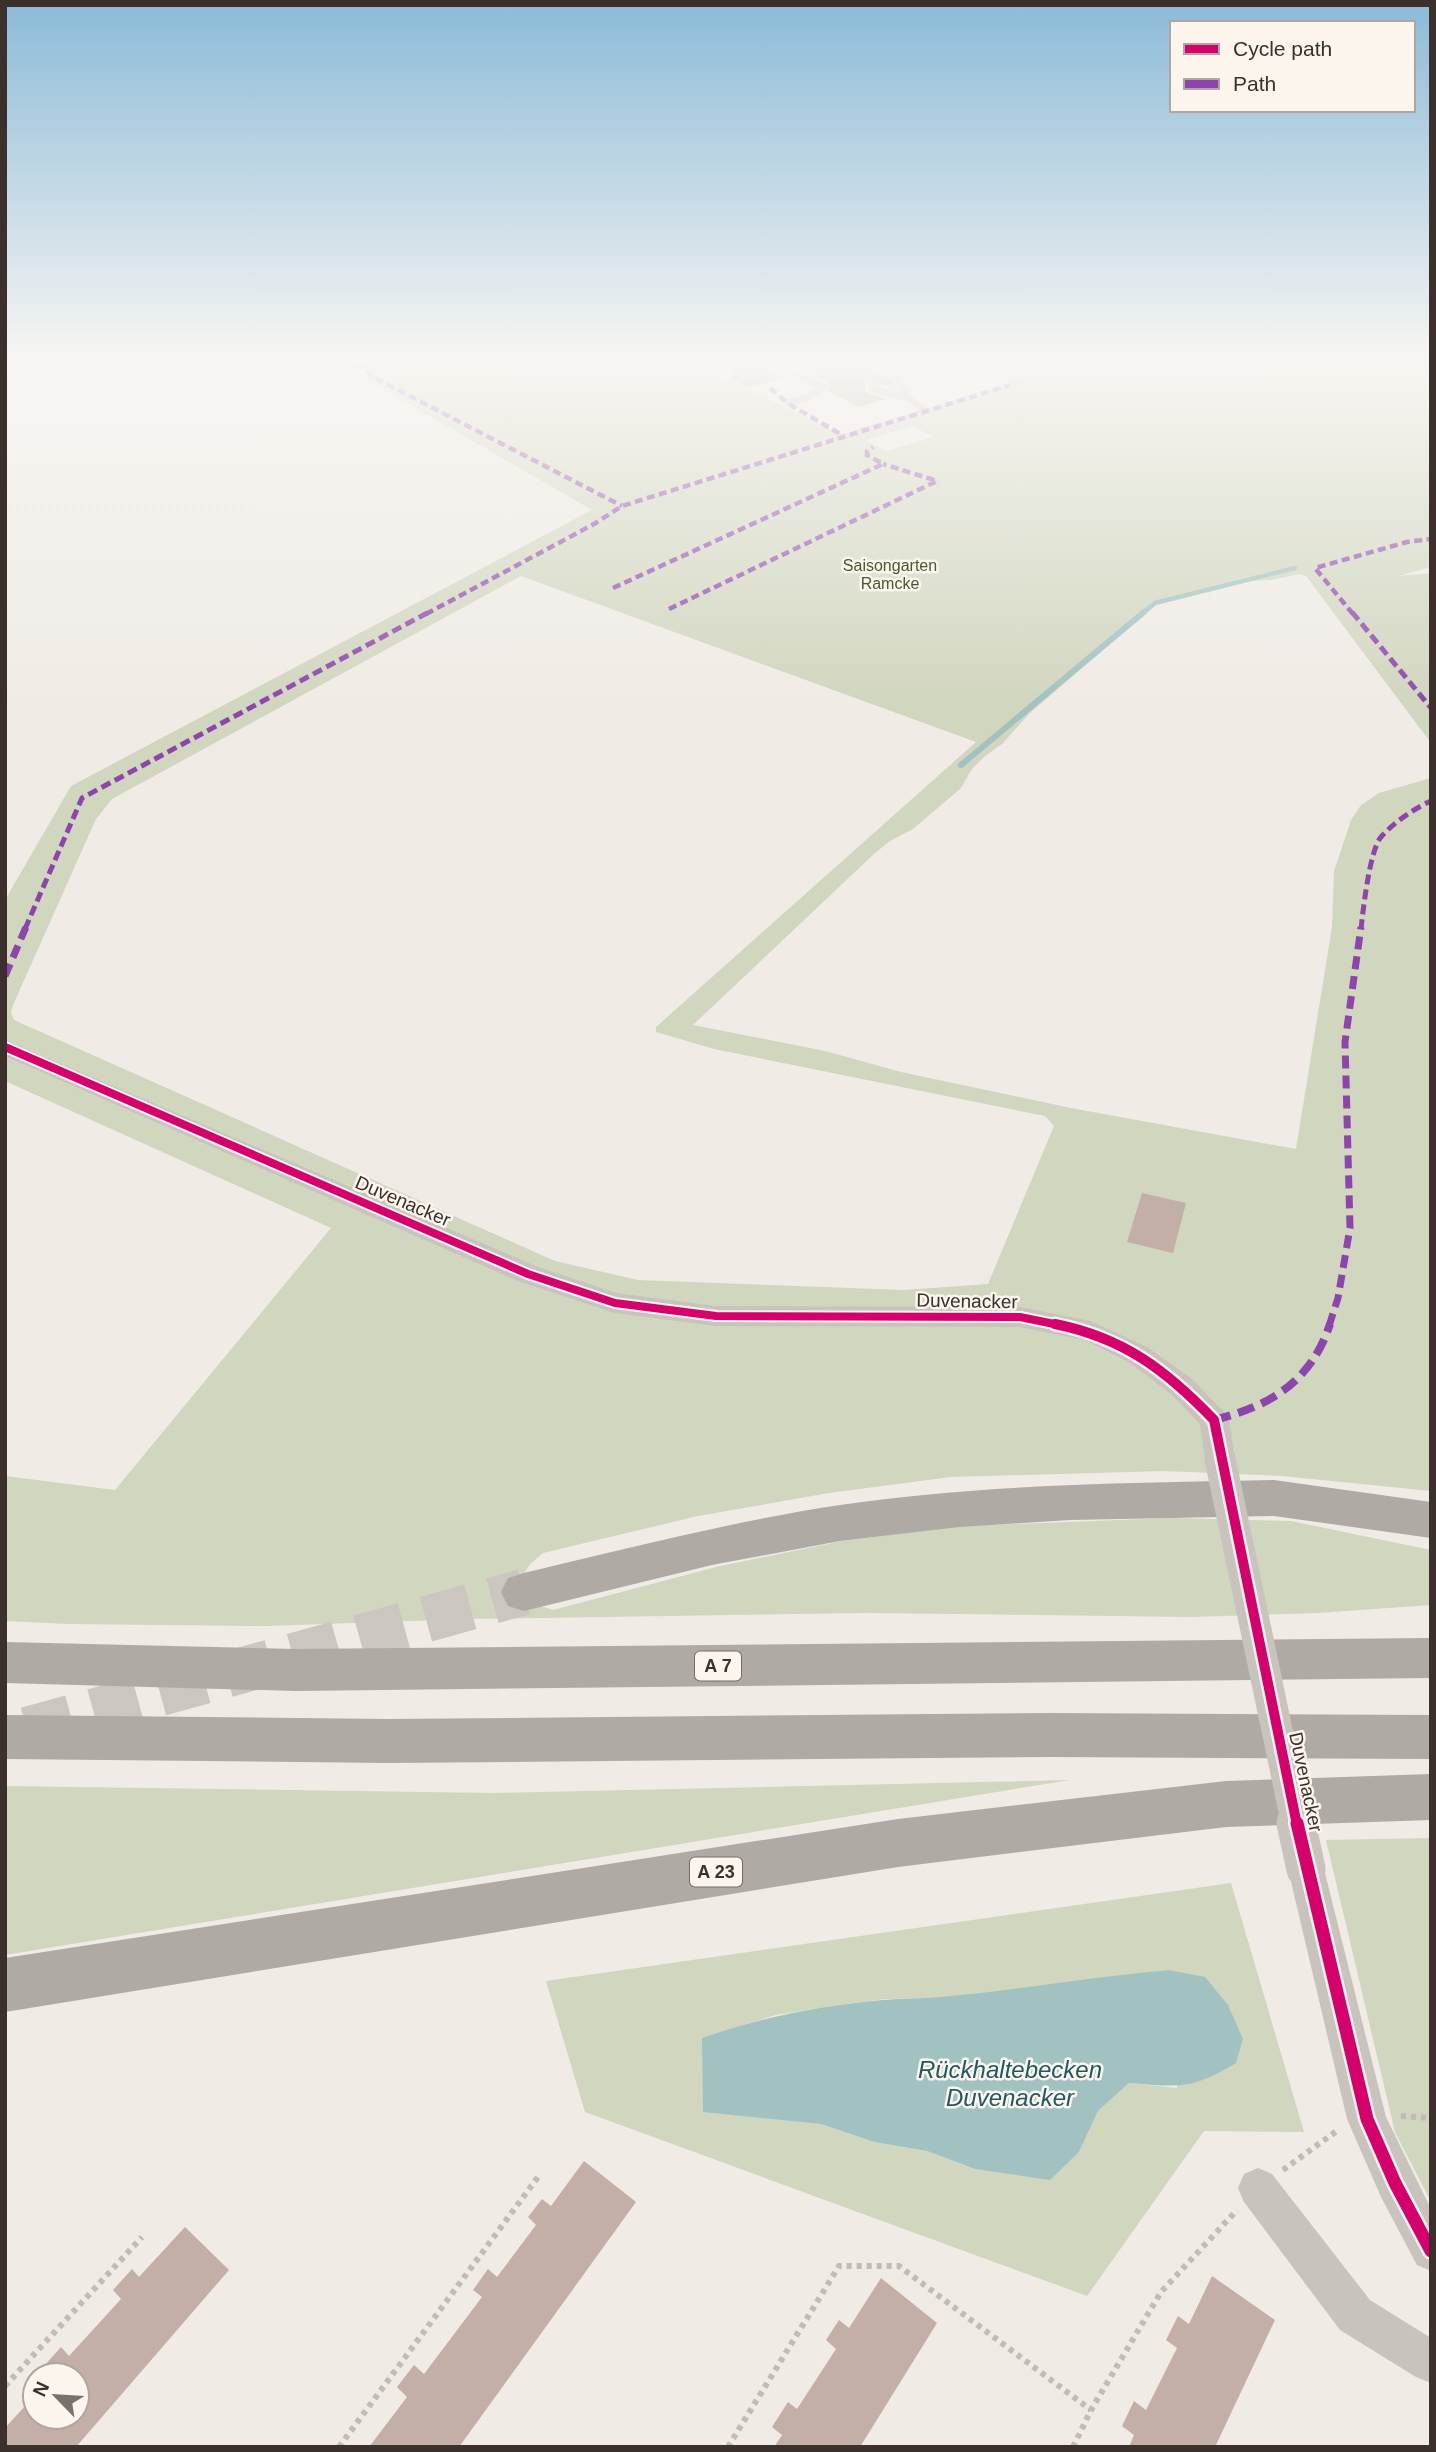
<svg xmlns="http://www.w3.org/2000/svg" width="1436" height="2452" viewBox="0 0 1436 2452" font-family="Helvetica,sans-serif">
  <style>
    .green { fill: #d1d6bf; fill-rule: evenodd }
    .water { fill: #a1c2c1 }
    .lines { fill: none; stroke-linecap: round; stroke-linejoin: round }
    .stream-far1 { stroke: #a1c2c1; stroke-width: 4.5 }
    .stream { stroke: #a1c2c1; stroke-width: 6 }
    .building { fill: #c3afa7 }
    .highway-tunnel { stroke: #ccc6c0; stroke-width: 46; stroke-dasharray: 46 23; stroke-linecap: butt }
    .path-far1 { stroke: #c2bbb6; stroke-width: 2.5; stroke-dasharray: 2 2; stroke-linecap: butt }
    .path { stroke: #c2bbb6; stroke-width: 6; stroke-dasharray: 5 5; stroke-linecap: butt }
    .lane { stroke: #c9c3be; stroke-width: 7 }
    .street { fill: #c9c3be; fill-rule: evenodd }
    .highway { fill: #afaaa4; fill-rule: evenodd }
    .street-bridge-far1 { stroke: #c9c3be; stroke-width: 31 }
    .street-bridge { stroke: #c9c3be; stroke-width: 39 }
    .quiet-far3 { stroke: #8e44ad; stroke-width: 4.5; stroke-dasharray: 8 4.5; stroke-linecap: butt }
    .quiet-far2 { stroke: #8e44ad; stroke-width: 5; stroke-dasharray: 10 5; stroke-linecap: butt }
    .quiet-far1 { stroke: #8e44ad; stroke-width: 7; stroke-dasharray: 13 7; stroke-linecap: butt }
    .quiet { stroke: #8e44ad; stroke-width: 8; stroke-dasharray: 17 8; stroke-linecap: butt }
    .cycleway-far2-casing { stroke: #fbf5ee; stroke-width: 12 }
    .cycleway-far1-casing { stroke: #fbf5ee; stroke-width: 15 }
    .cycleway-casing { stroke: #fbf5ee; stroke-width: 18 }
    .cycleway-far2 { stroke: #d6006c; stroke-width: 8 }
    .cycleway-far1 { stroke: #d6006c; stroke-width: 10 }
    .cycleway { stroke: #d6006c; stroke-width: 13 }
    .labels { text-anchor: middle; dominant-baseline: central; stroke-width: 5; stroke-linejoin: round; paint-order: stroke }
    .far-park-label { font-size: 16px; fill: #4a5a2e; stroke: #fbf5ee }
    .shield { fill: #fbf5ee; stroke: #756b66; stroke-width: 2 }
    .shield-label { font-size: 18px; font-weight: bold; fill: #3b302b }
    .street-label { font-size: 19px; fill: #3b302b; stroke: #fbf5ee }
    .near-water-label { font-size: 24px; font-style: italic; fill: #1f5a5e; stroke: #fbf5ee }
  </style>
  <rect width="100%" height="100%" fill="#f0ebe5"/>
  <g class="green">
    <path d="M338,363H693L842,434L1008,384L1012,371L994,363H1431V567L1399,576L1431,573V743L1306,576L1300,574L1271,580L1250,581L1161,602L1153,607L1030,713L1003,743L983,758L972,769L961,788L913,829L890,841L875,853L693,1025L825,1051L901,1072L1071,1108L1296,1149L1332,927L1334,871L1351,820L1361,805L1379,793L1431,778V1491L1282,1476L1164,1471L951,1477L829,1493L698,1516L543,1553L530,1564L521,1579L531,1603L553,1610L720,1566L842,1541L960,1526L1171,1518L1291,1521L1431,1550V1605L1318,1613L1192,1617L866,1613L468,1619L267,1626L68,1624L5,1621V1476L115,1490L331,1228L5,1081V900L71,786L592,510ZM913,426L934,437L886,451L865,440ZM521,576L976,742L656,1027V1032L714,1049L1045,1116L1054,1126L988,1284L904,1290L638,1280L555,1261L14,1020L11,1013L13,1005L96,819L112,799Z"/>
    <path d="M1070,1780L5,1955V1786L492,1793Z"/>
    <path d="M1431,1838V2202L1395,2132L1326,1840Z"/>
    <path d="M1231,1883L1304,2132L1204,2131L1087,2296L585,2112L546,1981ZM1168,1970L1177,2088L1129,2083L1098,2111L1079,2152L975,2169L927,2151L874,2142L821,2124L745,2115L702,2038L776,2015L840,2005L886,1999L940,1998Z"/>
  </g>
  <path class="water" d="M1168,1970L1205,1977L1228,2005L1243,2039L1236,2063C1191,2090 1179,2087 1129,2083L1098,2111L1079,2152L1050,2180L975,2169L927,2151L874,2142L821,2124L703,2112L702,2038C762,2017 819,2006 883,2000C902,1998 922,1999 941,1997C1017,1990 1092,1977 1168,1970Z"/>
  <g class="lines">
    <g class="stream-far1">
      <path d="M1020,384L1049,363"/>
      <path d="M1142,614L1155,603L1295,568"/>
    </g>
    <path class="stream" d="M961,765L1144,612"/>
  </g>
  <g class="building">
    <path d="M737,363H767L770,369L788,377L748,388L731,379Z"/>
    <path d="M787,363H861L892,380L896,388L869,382L865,387L867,393L887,399L859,407L828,391L830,386L827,381Z"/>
    <path d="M1142,1193L1186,1203L1173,1253L1127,1242Z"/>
    <path d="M584,2161L636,2202L459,2447H369L407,2397L397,2387L414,2365L424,2374L482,2297L473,2290L488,2269L497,2277L536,2225L528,2217L542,2199L551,2206Z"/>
    <path d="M185,2227L229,2270L76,2447H5V2428L35,2395V2417H77V2375H36L61,2347L69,2356L121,2299L113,2290L132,2269L139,2277Z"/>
    <path d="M1212,2276L1275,2320L1215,2447H1129L1134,2435L1122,2426L1134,2401L1146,2410L1177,2348L1166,2340L1178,2316L1189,2324Z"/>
    <path d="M881,2278L937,2323L860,2447H774L782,2435L772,2427L788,2402L797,2409L836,2349L826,2340L839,2320L849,2328Z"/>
  </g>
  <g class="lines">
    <path class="highway-tunnel" d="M27,1730L524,1592"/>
    <path class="path-far1" d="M1010,385L1020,376L1026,363"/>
    <g class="path">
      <path d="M1401,2116L1431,2118"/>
      <path d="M1283,2170L1338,2130"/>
      <path d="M5,2386L142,2237"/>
      <path d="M339,2447L538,2177"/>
      <path d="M728,2447L839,2266H899L1091,2410"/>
      <path d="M1073,2447L1091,2410L1161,2292L1237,2210"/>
    </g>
    <g class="lane">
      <path d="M773,363L824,387L808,397L788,403"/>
      <path d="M871,363L896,375L908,398L926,411"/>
      <path d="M871,388L908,398"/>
    </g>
    <g class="street">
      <path d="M5,1040L538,1267L616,1293L716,1306L1020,1307L1090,1321L1147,1347L1191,1378L1224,1412L1229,1420L1235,1459L1230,1467L1220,1471L1210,1467L1205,1459L1200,1424L1171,1394L1127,1361L1084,1340L1020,1327L716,1326L615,1313L518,1281L5,1056Z"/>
      <path d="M1306,1852L1319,1857L1324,1869L1386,2117L1431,2209V2271L1417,2265L1381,2197L1347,2119L1288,1869L1293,1857Z"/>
      <path d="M1258,2168L1272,2174L1370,2300L1431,2338V2383L1416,2377L1340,2330L1244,2202L1238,2188L1244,2174Z"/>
    </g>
    <g class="highway">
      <path d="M1274,1480L1431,1502V1538L1274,1516L1070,1520L959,1527L840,1541L712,1565L524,1611L508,1606L501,1592L508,1578L524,1573C629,1548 734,1521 840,1505C984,1484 1129,1483 1274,1480Z"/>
      <path d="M1431,1638V1678L296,1691L5,1683V1642L296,1649Z"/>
      <path d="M1051,1713L1431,1715V1759L1051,1757L388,1763L5,1759V1715L388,1719Z"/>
      <path d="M1431,1774V1820L1226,1827L898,1867L5,2012V1958L898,1819L1226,1781Z"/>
    </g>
    <path class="street-bridge-far1" d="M1220,1459L1297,1825"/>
    <path class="street-bridge" d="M1296,1823L1306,1869"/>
    <g class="quiet-far3">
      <path d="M356,363L375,378L622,506"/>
      <path d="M770,388L789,404L844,436"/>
      <path d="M613,588L883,464L867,455V451L873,447"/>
      <path d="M669,609L937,481L883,464"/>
      <path d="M426,614L594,524L622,506L1010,385"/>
      <path d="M1353,614L1315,568L1407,542L1431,539"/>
    </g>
    <g class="quiet-far2">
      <path d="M1352,612L1431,708"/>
      <path d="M25,929L82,798L429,612"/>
      <path d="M1361,929C1363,910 1370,849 1381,837C1393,823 1415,808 1431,801"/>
    </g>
    <g class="quiet-far1">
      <path d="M5,976L26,927"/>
      <path d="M1329,1326L1338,1298L1350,1228L1345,1042L1361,927"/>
    </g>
    <path class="quiet" d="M1214,1420C1270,1406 1311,1382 1330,1324"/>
    <defs>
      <path id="cycleway-far2" d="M5,1047L528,1274L615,1303L716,1316L1020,1317L1064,1326"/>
      <path id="cycleway-far1" d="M1055,1324C1124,1338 1166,1370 1214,1420L1297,1825"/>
      <path id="cycleway" d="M1297,1823L1367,2119L1395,2183L1431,2251"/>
    </defs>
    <use href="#cycleway-far2" class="cycleway-far2-casing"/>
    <use href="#cycleway-far1" class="cycleway-far1-casing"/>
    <use href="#cycleway" class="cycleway-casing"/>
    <use href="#cycleway-far2" class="cycleway-far2"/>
    <use href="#cycleway-far1" class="cycleway-far1"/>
    <use href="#cycleway" class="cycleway"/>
  </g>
  <linearGradient id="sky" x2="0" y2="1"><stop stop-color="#8bbad8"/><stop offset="0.51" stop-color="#f8f6f3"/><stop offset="1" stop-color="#f8f6f3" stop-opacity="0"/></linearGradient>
  <rect width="1436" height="706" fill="url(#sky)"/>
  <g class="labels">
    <g class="far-park-label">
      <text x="890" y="565">Saisongarten<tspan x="890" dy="18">Ramcke</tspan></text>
    </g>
    <g class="shield">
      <rect x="695" y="1651.5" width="46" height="29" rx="5"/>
      <rect x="690" y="1857.5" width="52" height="29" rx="5"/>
    </g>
    <g class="shield-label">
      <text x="718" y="1666">A 7</text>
      <text x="716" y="1872">A 23</text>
    </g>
    <g class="street-label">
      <text transform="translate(403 1201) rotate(23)">Duvenacker</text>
      <text transform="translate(967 1301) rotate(1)">Duvenacker</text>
      <text transform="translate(1306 1782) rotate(78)">Duvenacker</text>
    </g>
    <g class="near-water-label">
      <text x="1010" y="2069">Rückhaltebecken<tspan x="1010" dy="28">Duvenacker</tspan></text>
    </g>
  </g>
  <rect width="1436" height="2452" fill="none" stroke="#3b302b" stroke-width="14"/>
  <rect x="1170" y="21" width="245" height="91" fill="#fbf5ee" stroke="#aea6a0" stroke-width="2"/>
  <rect x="1184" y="44" width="35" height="10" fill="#d6006c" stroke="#aea6a0" stroke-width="2"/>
  <text x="1233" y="56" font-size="21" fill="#3b302b">Cycle path</text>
  <rect x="1184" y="79" width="35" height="10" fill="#8e44ad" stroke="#aea6a0" stroke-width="2"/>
  <text x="1233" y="91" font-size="21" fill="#3b302b">Path</text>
  <g transform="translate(56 2396) rotate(295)"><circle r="33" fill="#fbf5ee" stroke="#aea6a0" stroke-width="2"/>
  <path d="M0-5L12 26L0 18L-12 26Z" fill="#7a716c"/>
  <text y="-10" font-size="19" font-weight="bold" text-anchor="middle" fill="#3b302b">N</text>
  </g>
</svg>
